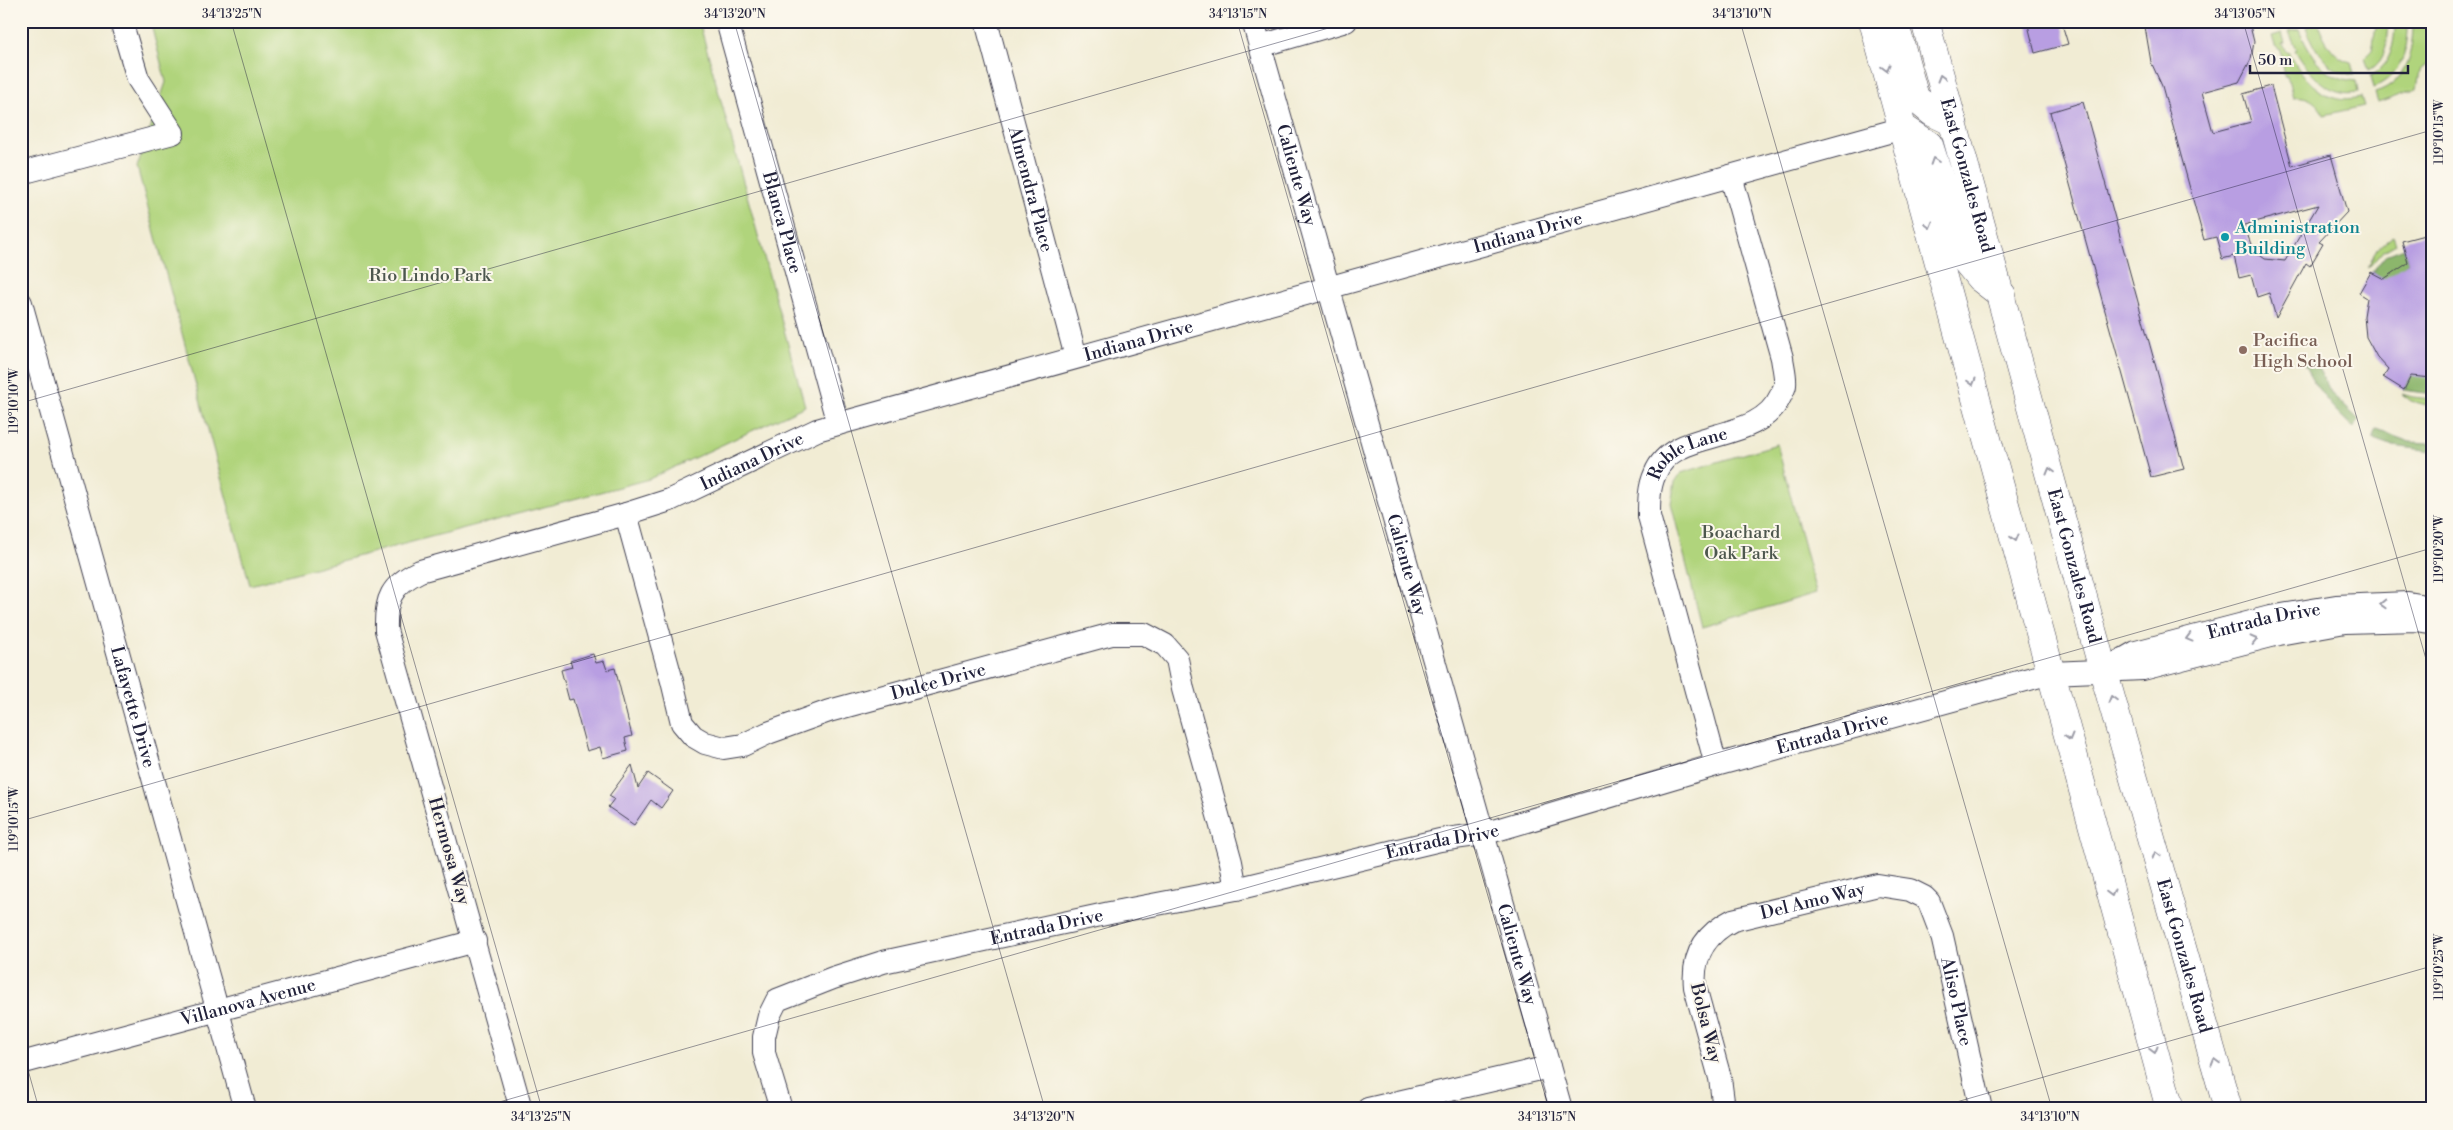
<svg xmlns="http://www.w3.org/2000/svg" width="2453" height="1130" viewBox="0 0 2453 1130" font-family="'Libre Bodoni',serif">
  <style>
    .green { fill: #b0d47c; stroke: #697b5c }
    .forest { fill: #8cb66c; stroke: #576c54 }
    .building { fill: #b89ee2; fill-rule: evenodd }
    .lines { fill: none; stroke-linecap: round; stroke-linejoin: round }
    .minor-casing { stroke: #414052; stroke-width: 24 }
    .major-casing { stroke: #414052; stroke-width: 29 }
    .minor { stroke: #fff; stroke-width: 22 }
    .major { stroke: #fff; stroke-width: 28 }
    .oneway { stroke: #9c9ca7 }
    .ticks { fill: none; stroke: #22223b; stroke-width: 1; stroke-opacity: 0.45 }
    .culture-dot { fill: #0f9aa8; stroke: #fbf7ec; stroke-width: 2 }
    .education-dot { fill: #8d6e63; stroke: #fbf7ec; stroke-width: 2 }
    .labels { text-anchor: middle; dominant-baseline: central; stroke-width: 4; stroke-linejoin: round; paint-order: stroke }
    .street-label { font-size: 18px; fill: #22223b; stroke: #fbf7ec }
    .culture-label { font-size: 18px; fill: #0d838f; stroke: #fbf7ec; text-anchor: start }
    .park-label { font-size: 18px; fill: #4d574e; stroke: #fbf7ec }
    .education-label { font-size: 18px; fill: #785e54; stroke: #fbf7ec; text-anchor: start }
    .neatline { fill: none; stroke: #22223b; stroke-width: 2 }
    .ticks-label { font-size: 12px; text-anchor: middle; fill: #22223b }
  </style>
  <rect width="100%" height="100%" fill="#fbf7ec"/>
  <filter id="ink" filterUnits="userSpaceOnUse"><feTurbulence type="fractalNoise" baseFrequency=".02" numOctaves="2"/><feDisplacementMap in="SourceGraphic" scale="10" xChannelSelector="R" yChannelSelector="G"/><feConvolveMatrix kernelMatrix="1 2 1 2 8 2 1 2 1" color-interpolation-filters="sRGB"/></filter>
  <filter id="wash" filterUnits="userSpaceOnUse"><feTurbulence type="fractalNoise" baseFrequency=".0096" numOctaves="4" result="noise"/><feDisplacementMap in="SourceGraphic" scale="20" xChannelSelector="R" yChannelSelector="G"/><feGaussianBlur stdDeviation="1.12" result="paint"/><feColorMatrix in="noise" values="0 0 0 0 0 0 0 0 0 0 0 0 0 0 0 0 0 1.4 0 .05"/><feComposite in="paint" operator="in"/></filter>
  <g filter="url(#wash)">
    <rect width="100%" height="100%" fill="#f1ecd4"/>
    <g class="green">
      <path d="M150,21H699L805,406L649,479L250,585L137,167L166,82Z"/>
      <path d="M2389,21C2388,39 2387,61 2369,70L2365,57L2372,50L2376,26Z"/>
      <path d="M2395,21H2408C2409,49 2401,77 2374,88L2371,76C2391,65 2395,43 2395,21Z"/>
      <path d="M2413,21H2425L2432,46V60L2420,70L2417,89L2378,103L2375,93C2407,84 2413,51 2413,21Z"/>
      <path d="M2318,23C2324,39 2333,58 2351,62L2354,75C2328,72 2314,50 2306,27Z"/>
      <path d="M2299,29C2309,55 2325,79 2356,81L2358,92C2328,97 2309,74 2295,50L2297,49L2289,32Z"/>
      <path d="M2282,33L2285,43L2282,44L2286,52H2288C2304,80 2325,106 2361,97L2364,106L2324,115C2317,102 2308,95 2293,97L2287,76H2285L2280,50L2275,46L2272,36Z"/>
      <path d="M2393,236L2396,244L2382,252L2368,268L2376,250Z"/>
      <path d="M2402,394L2412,397L2432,399V407L2411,401Z"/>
      <path d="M1777,444L1816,593L1702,627L1671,503L1675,482L1681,473Z"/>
    </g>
    <g class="forest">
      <path d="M2404,248L2408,263L2386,281L2372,272L2386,255Z"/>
      <path d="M2313,359L2332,394L2359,420L2354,428C2332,409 2316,389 2303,362Z"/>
      <path d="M2412,374L2432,377V394L2404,390Z"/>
      <path d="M2377,430L2410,442L2432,443V451L2393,446L2373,439Z"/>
    </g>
    <g id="blocks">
      <g class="building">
        <path d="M2027,21H2061L2068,44L2035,53Z"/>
        <path d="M2144,21H2246L2250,26L2254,42L2251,59L2239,82L2202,92L2213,132L2251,122L2243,94L2271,86L2292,166L2331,155L2347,212L2319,242L2323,244L2310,266L2306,263L2276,318L2269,293L2257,297L2251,275L2239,278L2234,256L2222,259L2216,237L2204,240L2162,86L2151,62ZM2318,205L2285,261L2265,259L2253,250L2244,225Z"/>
        <path d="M2083,102L2184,469L2151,477L2050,112Z"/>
        <path d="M2432,233V378L2411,376L2404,390L2383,377L2388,369L2377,357L2366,337L2364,316L2367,298L2359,293L2371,272L2384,279L2408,263L2402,241Z"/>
        <path d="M593,654L596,663L604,661L607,670L615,668L632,736L625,738L628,751L603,758L600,747L587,751L573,699L569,700L561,670L572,667L570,661Z"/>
        <path d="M632,765L638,788L648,773L673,791L661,808L651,800L634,825L608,807L614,799L609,796Z"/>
      </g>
    </g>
  </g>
  <g filter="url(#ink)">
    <use href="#blocks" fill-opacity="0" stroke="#414052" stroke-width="1"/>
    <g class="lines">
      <defs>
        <g id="minor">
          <path id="s1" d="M727,21L838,424"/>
          <path id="s2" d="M986,21L1076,357"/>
          <path id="s3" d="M1253,21L1561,1109"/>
          <path d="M1260,46L1346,21"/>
          <path d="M21,173L173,133L138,79L121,21"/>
          <path id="s4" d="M21,303L245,1109"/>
          <path id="s5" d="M626,514L672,681L682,723L693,736L705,743L724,748L743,745L768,733L829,711L1112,634H1144L1165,645L1177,659L1183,689L1231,862L1236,889"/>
          <path id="s6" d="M2108,668L2136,652L2270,617L2336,606L2408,603L2432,607"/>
          <path id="s7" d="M1716,765L1649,516C1649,501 1649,487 1655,474C1674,425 1758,447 1781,395C1782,392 1785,388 1785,385C1786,376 1783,366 1782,358L1731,176"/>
          <path id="s8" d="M21,1063L475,941"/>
          <path id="s9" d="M521,1109L386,630C385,599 391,585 420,571L626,514L670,500L817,430L838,424L1903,128"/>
          <path id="s10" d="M781,1109L764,1053V1037L769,1016L777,1000L833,978L883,962L1110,913L1236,889L1440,840L1483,834L1716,765L2051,673L2143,669L2279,634L2345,622L2417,620L2432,622"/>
          <path d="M1368,1109L1549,1067"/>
          <path id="s11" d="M1724,1109L1720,1078L1695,987C1692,956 1705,934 1733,920L1878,885L1910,890L1924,897L1929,902L1942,936L1981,1109"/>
        </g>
        <g id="major">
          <path d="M1873,21L2170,1109"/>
          <path d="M1894,21L1915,98L1932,112L1953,122"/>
          <path id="s12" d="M1925,21L2103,670L2228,1109"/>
          <path d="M1903,128L1929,145L1966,261L1980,278L2002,295"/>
        </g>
      </defs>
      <use href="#minor" class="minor-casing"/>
      <use href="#major" class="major-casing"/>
      <use href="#minor" class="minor"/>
      <use href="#major" class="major"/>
    </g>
    <defs><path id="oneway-chevron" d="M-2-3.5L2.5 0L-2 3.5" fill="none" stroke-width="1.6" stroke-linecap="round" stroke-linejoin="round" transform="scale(1.25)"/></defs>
    <g class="oneway">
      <use href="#oneway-chevron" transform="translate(1886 68) rotate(75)"/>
      <use href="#oneway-chevron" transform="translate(1941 78) rotate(-106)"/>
      <use href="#oneway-chevron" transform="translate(1934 161) rotate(-108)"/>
      <use href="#oneway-chevron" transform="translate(1929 225) rotate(75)"/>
      <use href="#oneway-chevron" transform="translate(1972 382) rotate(75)"/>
      <use href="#oneway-chevron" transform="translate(2050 471) rotate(-105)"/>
      <use href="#oneway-chevron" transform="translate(2015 538) rotate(75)"/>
      <use href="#oneway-chevron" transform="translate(2383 604) rotate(178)"/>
      <use href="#oneway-chevron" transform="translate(2189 638) rotate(165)"/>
      <use href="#oneway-chevron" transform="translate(2254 640) rotate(-14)"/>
      <use href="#oneway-chevron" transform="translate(2112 699) rotate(-106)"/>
      <use href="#oneway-chevron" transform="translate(2069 737) rotate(75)"/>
      <use href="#oneway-chevron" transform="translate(2156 855) rotate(-106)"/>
      <use href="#oneway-chevron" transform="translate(2111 893) rotate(75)"/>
      <use href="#oneway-chevron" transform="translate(2154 1050) rotate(75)"/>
      <use href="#oneway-chevron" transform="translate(2215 1062) rotate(-106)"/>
    </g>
  </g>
  <path class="ticks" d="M231,21L542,1109M734,21L1045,1109M1237,21L1549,1109M1740,21L2052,1109M2243,21L2432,680M21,403L1353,21M21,821L2432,130M21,1045L39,1109M475,1109L2432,548M1932,1109L2432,966"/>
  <circle class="culture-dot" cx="2225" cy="237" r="5"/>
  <circle class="education-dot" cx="2243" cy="350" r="5"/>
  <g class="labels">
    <g class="street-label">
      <text stroke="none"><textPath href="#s3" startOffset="160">Caliente Way</textPath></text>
      <text stroke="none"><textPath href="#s12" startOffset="160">East Gonzales Road</textPath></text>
      <text stroke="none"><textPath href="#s2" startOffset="174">Almendra Place</textPath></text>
      <text stroke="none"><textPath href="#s1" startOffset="209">Blanca Place</textPath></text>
      <text stroke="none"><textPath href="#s9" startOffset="1732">Indiana Drive</textPath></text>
      <text stroke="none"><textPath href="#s9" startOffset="1328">Indiana Drive</textPath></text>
      <text stroke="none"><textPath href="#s7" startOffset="341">Roble Lane</textPath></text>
      <text stroke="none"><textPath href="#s9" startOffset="922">Indiana Drive</textPath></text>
      <text stroke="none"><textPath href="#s3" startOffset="565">Caliente Way</textPath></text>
      <text stroke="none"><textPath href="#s12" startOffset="565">East Gonzales Road</textPath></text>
      <text stroke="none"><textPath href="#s6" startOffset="164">Entrada Drive</textPath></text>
      <text stroke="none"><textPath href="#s5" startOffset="492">Dulce Drive</textPath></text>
      <text stroke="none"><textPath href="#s4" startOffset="419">Lafayette Drive</textPath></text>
      <text stroke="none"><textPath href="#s10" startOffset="1204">Entrada Drive</textPath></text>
      <text stroke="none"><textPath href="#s10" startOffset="799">Entrada Drive</textPath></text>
      <text transform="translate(449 851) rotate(74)">Hermosa Way</text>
      <text stroke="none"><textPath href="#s11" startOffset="290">Del Amo Way</textPath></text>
      <text stroke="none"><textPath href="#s10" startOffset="394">Entrada Drive</textPath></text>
      <text stroke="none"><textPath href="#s3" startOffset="970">Caliente Way</textPath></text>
      <text stroke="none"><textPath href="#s12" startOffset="970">East Gonzales Road</textPath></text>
      <text stroke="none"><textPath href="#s8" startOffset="235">Villanova Avenue</textPath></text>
      <text stroke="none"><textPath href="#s11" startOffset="516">Aliso Place</textPath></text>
      <text transform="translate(1706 1023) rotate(76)">Bolsa Way</text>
    </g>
    <g class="culture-label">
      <text x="2235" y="227">Administration<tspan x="2235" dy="21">Building</tspan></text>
    </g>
    <g class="park-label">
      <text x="430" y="275">Rio Lindo Park</text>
      <text x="1741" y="532">Boachard<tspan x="1741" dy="21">Oak Park</tspan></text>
    </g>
    <g class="education-label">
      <text x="2253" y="340">Pacifica<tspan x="2253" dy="21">High School</tspan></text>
    </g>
  </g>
  <rect width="2453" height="1130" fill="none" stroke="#fbf7ec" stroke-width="55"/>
  <path d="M2250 65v8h158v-8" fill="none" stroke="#22223b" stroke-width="2.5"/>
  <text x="2258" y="65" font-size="15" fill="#22223b" stroke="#fbf7ec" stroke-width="4" paint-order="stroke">50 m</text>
  <rect x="28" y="28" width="2398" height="1074" class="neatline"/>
  <g class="ticks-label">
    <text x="232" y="18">34°13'25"N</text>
    <text x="735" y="18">34°13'20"N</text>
    <text x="1238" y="18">34°13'15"N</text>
    <text x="1742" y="18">34°13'10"N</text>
    <text x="2245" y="18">34°13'05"N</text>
    <text transform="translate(2439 132) rotate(-90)" y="4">119°10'15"W</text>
    <text transform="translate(14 401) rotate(-90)" y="4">119°10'10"W</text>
    <text transform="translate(2439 549) rotate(-90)" y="4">119°10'20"W</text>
    <text transform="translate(14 819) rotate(-90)" y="4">119°10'15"W</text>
    <text transform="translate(2439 967) rotate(-90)" y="4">119°10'25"W</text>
    <text x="541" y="1121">34°13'25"N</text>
    <text x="1044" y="1121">34°13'20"N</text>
    <text x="1547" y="1121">34°13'15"N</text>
    <text x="2050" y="1121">34°13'10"N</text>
  </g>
</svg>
